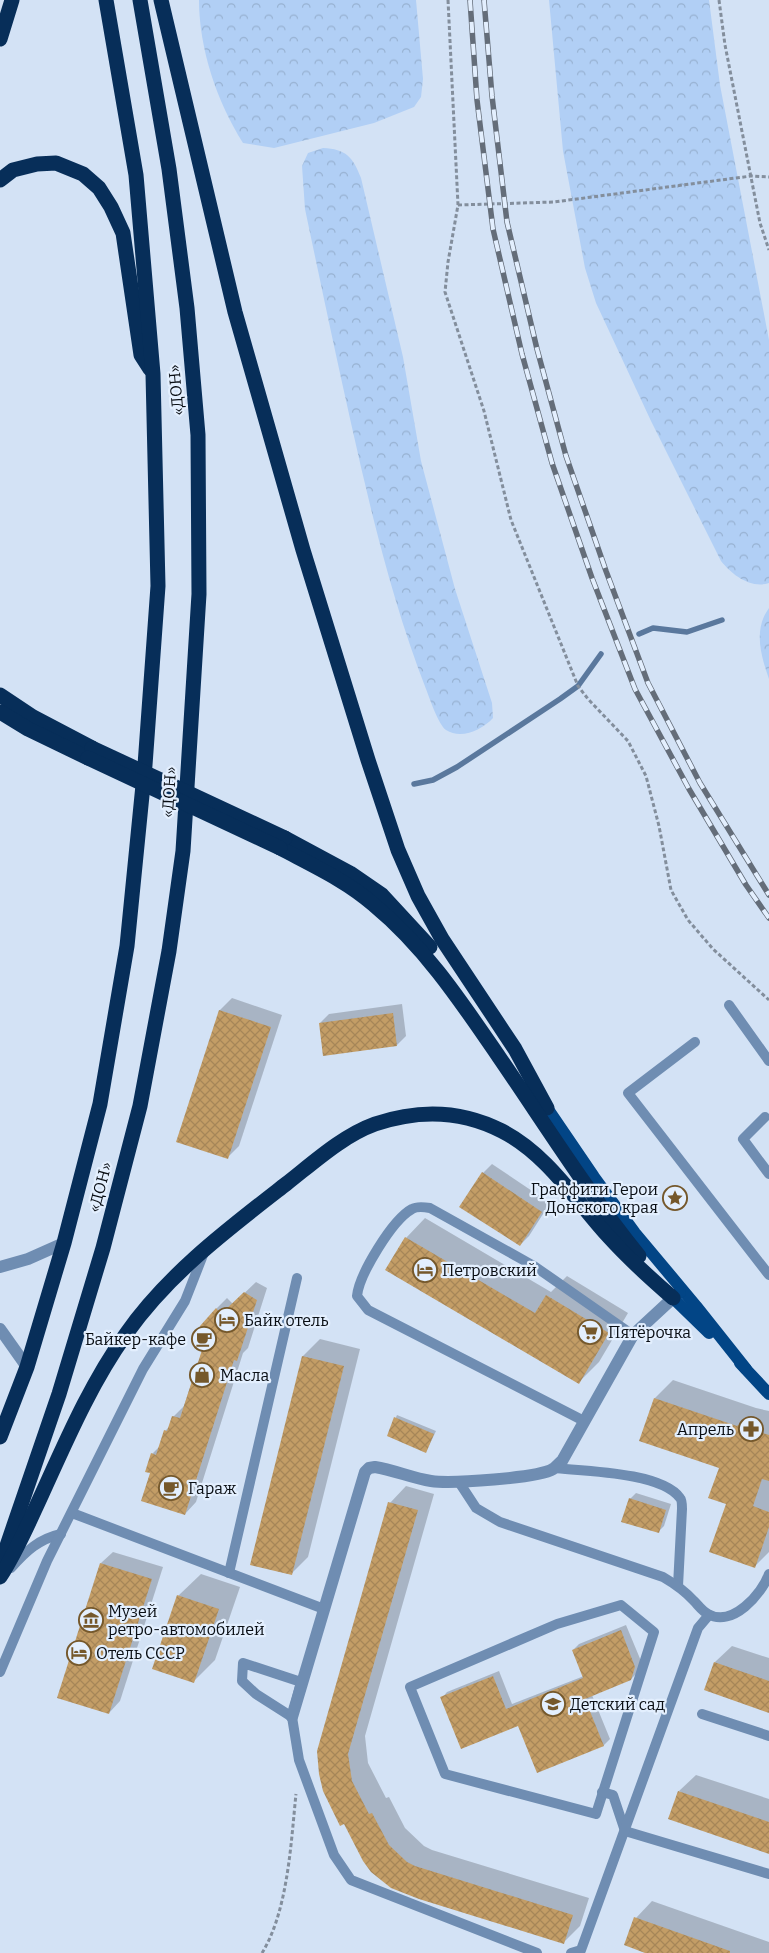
<svg xmlns="http://www.w3.org/2000/svg" width="769" height="1953" viewBox="0 0 769 1953" font-family="Bitter,serif">
  <style>
    .forest { fill: url(#forest-crowns) }
    .shadow { fill: #0003 }
    .lines { fill: none; stroke-linecap: round; stroke-linejoin: round }
    .stream { stroke: #5a789d; stroke-width: 5.5 }
    .building { fill: url(#building-cross-hatch) }
    .path { stroke: #838e9c; stroke-width: 3; stroke-dasharray: 4 2.5; stroke-linecap: butt }
    .lane { stroke: #6f8db2; stroke-width: 10 }
    .street { stroke: #6f8db2; stroke-width: 12 }
    .primary { stroke: #024586; stroke-width: 12 }
    .highway { stroke: #072e59; stroke-width: 15 }
    .rail-casing { stroke: #646d79; stroke-width: 5.5 }
    .rail { stroke: #e3effe; stroke-width: 4; stroke-dasharray: 11; stroke-linecap: butt }
    .highway-bridge { stroke: #072e59; stroke-width: 15 }
    .labels { text-anchor: middle; dominant-baseline: central; stroke-width: 4.5; stroke-linejoin: round; paint-order: stroke }
    .street-label { font-size: 16px; fill: #090e14; stroke: #e3effe }
    .poi-label { font-size: 16px; fill: #090e14; stroke: #e3effe; text-anchor: start }
  </style>
  <defs>
    <pattern id="forest-crowns" width="20" height="18" patternUnits="userSpaceOnUse" patternTransform="scale(1.25)"><rect width="20" height="18" fill="#b1cff5"/><path d="M2 6a3 3 0 1 1 6 0M12 15a3 3 0 1 1 6 0" fill="none" stroke="#97b1d1"/></pattern>
    <pattern id="building-cross-hatch" width="8" height="8" patternUnits="userSpaceOnUse" patternTransform="scale(1.25)"><rect width="8" height="8" fill="#c39d66"/><path d="M0 0l8 8M0 8l8-8" fill="none" stroke="#a68658"/></pattern>
  </defs>
  <rect width="100%" height="100%" fill="#d3e2f5"/>
  <g class="forest">
    <path d="M199,0H416L423,79L421,97L414,107L374,123L274,148L243,143C217,102 199,49 199,0Z"/>
    <path d="M549,0H709L720,85L769,340V583C751,589 732,575 721,561L651,421L596,303L585,268L563,151Z"/>
    <path d="M323,148C346,149 353,157 361,178L403,357L421,461L455,589L492,703L493,718C482,730 461,740 446,730C438,724 430,699 426,689C393,604 371,513 351,423C335,352 320,280 305,209L302,166L308,153Z"/>
    <path d="M769,608V679C761,656 753,630 769,608Z"/>
  </g>
  <g class="shadow">
    <path d="M232,998L282,1015L239,1146L227,1158L220,1010Z"/>
    <path d="M402,1004L406,1036L397,1045L320,1023L329,1014Z"/>
    <path d="M492,1164L550,1203L529,1236L520,1245L483,1173Z"/>
    <path d="M425,1218L551,1292L567,1276L628,1313L599,1362L579,1382L406,1238Z"/>
    <path d="M256,1282L267,1288L248,1348L243,1353L196,1502L185,1514L151,1472L152,1454L161,1445L165,1431L170,1426L173,1417L184,1406L216,1309L227,1298L233,1304Z"/>
    <path d="M320,1339L360,1349L308,1557L292,1573L251,1564L303,1356Z"/>
    <path d="M673,1380L756,1408L769,1411V1552L754,1567L727,1504L720,1467L641,1440L655,1398Z"/>
    <path d="M397,1415L436,1431L426,1452L388,1436Z"/>
    <path d="M406,1486L434,1494L365,1736L368,1763L386,1798L389,1797L405,1828L424,1846L432,1850L589,1898L580,1926L564,1942L419,1898L344,1822L324,1791L390,1503Z"/>
    <path d="M636,1493L671,1504L664,1526L658,1532L630,1499Z"/>
    <path d="M113,1552L163,1567L120,1701L109,1713L101,1563Z"/>
    <path d="M201,1574L240,1587L215,1660L193,1682L178,1596Z"/>
    <path d="M626,1625L641,1661L637,1673L631,1679L592,1695L610,1739L604,1745L538,1771L519,1725L442,1698L447,1692L499,1671L512,1704L584,1676L573,1650L579,1644Z"/>
    <path d="M732,1646L769,1658V1711L706,1689L715,1662Z"/>
    <path d="M696,1775L769,1799V1852L679,1791Z"/>
    <path d="M652,1901L769,1942V1953H649L636,1918Z"/>
  </g>
  <g class="lines">
    <g class="stream">
      <path d="M639,634L653,628L687,632L722,620"/>
      <path d="M414,784L433,780L457,767L560,699L578,686L601,654"/>
    </g>
  </g>
  <g class="building">
    <path d="M219,1010L271,1027L228,1159L176,1142Z"/>
    <path d="M393,1013L397,1046L323,1056L319,1023Z"/>
    <path d="M482,1172L542,1212L520,1246L459,1207Z"/>
    <path d="M405,1237L535,1313L546,1295L609,1333L579,1384L385,1270Z"/>
    <path d="M244,1292L257,1300L237,1361L234,1360L185,1515L141,1501L150,1473L145,1472L151,1453L156,1455L164,1430L167,1431L172,1416L180,1418L202,1350L194,1348L200,1326L216,1308L221,1314Z"/>
    <path d="M302,1356L344,1366L292,1575L250,1565Z"/>
    <path d="M654,1398L737,1426L738,1425L769,1435V1481L762,1479L753,1506L769,1512V1527L755,1568L709,1552L726,1504L708,1498L719,1468L639,1441Z"/>
    <path d="M394,1417L434,1434L426,1453L387,1436Z"/>
    <path d="M629,1498L666,1510L659,1533L621,1522Z"/>
    <path d="M388,1502L418,1510L348,1754L352,1781L369,1814L372,1813L389,1845L407,1862L415,1866L573,1915L564,1944L419,1899L391,1888L371,1872L363,1861L344,1824L340,1826L323,1791L319,1774L317,1751Z"/>
    <path d="M100,1563L152,1579L109,1714L57,1698Z"/>
    <path d="M177,1595L219,1609L194,1683L152,1669Z"/>
    <path d="M621,1630L635,1667L631,1680L585,1699L604,1746L537,1773L518,1726L461,1749L440,1697L493,1676L506,1709L583,1678L572,1650Z"/>
    <path d="M714,1662L769,1681V1713L704,1690Z"/>
    <path d="M678,1791L769,1822V1854L668,1819Z"/>
    <path d="M634,1917L730,1951V1953H645L624,1945Z"/>
  </g>
  <g class="lines">
    <g class="path">
      <path d="M448,0L458,205L448,262L445,292L484,411L511,520L578,686L588,699L628,741L646,776L659,826L671,890L688,920L713,949L769,1000"/>
      <path d="M719,0L725,45L760,223L769,250"/>
      <path d="M458,205L554,202L751,176L769,177"/>
      <path d="M262,1953C288,1911 291,1842 296,1794"/>
    </g>
    <g class="lane">
      <path d="M729,1005L769,1061"/>
      <path d="M695,1042L628,1093L769,1275"/>
      <path d="M765,1117L743,1139L769,1174"/>
      <path d="M584,1421L368,1310L357,1296C359,1275 392,1220 412,1209C417,1206 424,1207 430,1208L534,1266L633,1335"/>
      <path d="M554,1468C583,1471 662,1472 680,1498C682,1500 682,1505 682,1509L678,1586"/>
      <path d="M459,1482L476,1508L500,1522L663,1577C675,1584 685,1591 694,1601C698,1605 702,1611 708,1614C732,1628 762,1594 769,1574"/>
      <path d="M72,1513L324,1609"/>
      <path d="M11,1568C26,1551 39,1539 61,1534"/>
      <path d="M229,1573L297,1278"/>
      <path d="M621,1605L654,1632L596,1814L445,1774L410,1687L557,1624Z"/>
      <path d="M243,1663L301,1682L292,1717L256,1694L242,1681Z"/>
      <path d="M0,1672L47,1561L143,1369L185,1301L205,1250"/>
      <path d="M702,1714L769,1736"/>
      <path d="M292,1717L299,1760L334,1855L351,1880L537,1953"/>
      <path d="M602,1792L613,1795L625,1831L769,1874"/>
      <path d="M571,1953L581,1950L698,1628L709,1615"/>
    </g>
    <g class="street">
      <path d="M0,1267L28,1259L64,1243"/>
      <path d="M0,1329L27,1367"/>
      <path d="M292,1717L365,1472L369,1468L375,1467C394,1470 412,1478 431,1481C451,1484 538,1478 553,1469C556,1467 559,1463 562,1461L633,1335L673,1298"/>
    </g>
    <g class="primary">
      <path d="M547,1108L594,1177L635,1233L696,1306L746,1369"/>
      <path d="M680,1292L673,1298L709,1333"/>
      <path d="M740,1363L769,1394"/>
    </g>
    <g class="highway">
      <path d="M161,0L235,312L303,550L368,760L398,850L418,896L442,939L515,1049L547,1108"/>
      <path d="M0,39L12,0"/>
      <path d="M0,180L13,170L37,164L56,163L83,174L99,188L111,207L123,233L141,355L150,369"/>
      <path d="M0,695L33,717L92,748"/>
      <path d="M0,712L28,729L88,758"/>
      <path d="M285,838L350,873L382,895L430,947"/>
      <path d="M280,848C312,865 347,881 374,905C425,947 462,1003 499,1057C545,1124 588,1193 639,1256"/>
      <path d="M0,1437L27,1367L64,1243L100,1104L127,946L145,765L158,586L153,374L136,175L106,0"/>
      <path d="M0,1566L59,1394L103,1248L140,1106L169,951L183,851L199,594L198,435L187,308L169,169L140,0"/>
      <path d="M0,1577C17,1551 29,1522 42,1494C67,1439 91,1383 126,1334C168,1274 228,1229 286,1184C313,1163 342,1136 375,1124C419,1109 461,1110 502,1131C547,1154 576,1201 609,1237C629,1259 651,1279 673,1298"/>
    </g>
    <defs>
      <g id="rail">
        <path d="M470,0L477,100L493,229L522,354L552,463L592,578L635,689L689,789L746,885L769,918"/>
        <path d="M484,0L492,96L507,222L537,349L566,456L606,571L648,683L700,783L769,895"/>
      </g>
    </defs>
    <use href="#rail" class="rail-casing"/>
    <use href="#rail" class="rail"/>
    <g class="highway-bridge">
      <path d="M92,748L285,838"/>
      <path d="M88,758L280,848"/>
    </g>
  </g>
  <defs>
    <symbol id="sight-ring" viewBox="-11 -11 22 22"><circle r="9.5" fill="#e3effe" stroke="#75582b" stroke-width="1.5"/><path d="M0-6L1.8-2.2L6-1.7L2.9 1.2L3.7 5.4L0 3.3L-3.7 5.4L-2.9 1.2L-6-1.7L-1.8-2.2Z" fill="#75582b"/></symbol>
    <symbol id="hotel-ring" viewBox="-11 -11 22 22"><circle r="9.5" fill="#e3effe" stroke="#75582b" stroke-width="1.5"/><path d="M-6-4.5h1.5V1H6V5H4.5V3h-9V5H-6ZM-4 0a1.8 1.8 0 1 1 3.6 0ZM.5 0V-2.5h3Q6-2.5 6 0Z" fill="#75582b"/></symbol>
    <symbol id="supermarket-ring" viewBox="-11 -11 22 22"><circle r="9.5" fill="#e3effe" stroke="#75582b" stroke-width="1.5"/><path d="M-6-5.5h2.5l.6 2H6L4.5 2H-2.5L-4.4-4H-6ZM-1.5 3.2a1.3 1.3 0 1 0 .1 0ZM3 3.2a1.3 1.3 0 1 0 .1 0Z" fill="#75582b"/></symbol>
    <symbol id="cafe-ring" viewBox="-11 -11 22 22"><circle r="9.5" fill="#e3effe" stroke="#75582b" stroke-width="1.5"/><path d="M-5.5-4.5H6V0H3Q3 3.5 0 3.5H-2.5Q-5.5 3.5-5.5 0ZM3-3.2v2h1.7v-2ZM-6 4.5H4V6H-6Z" fill="#75582b"/></symbol>
    <symbol id="shop-ring" viewBox="-11 -11 22 22"><circle r="9.5" fill="#e3effe" stroke="#75582b" stroke-width="1.5"/><path d="M-5-2.5h2.3a2.7 3.5 0 0 1 5.4 0H5L5.5 6h-11ZM-1.5-2.5h3a1.5 2.3 0 0 0-3 0Z" fill="#75582b"/></symbol>
    <symbol id="pharmacy-ring" viewBox="-11 -11 22 22"><circle r="9.5" fill="#e3effe" stroke="#75582b" stroke-width="1.5"/><path d="M-2-6h4v4h4v4h-4v4h-4v-4h-4v-4h4Z" fill="#75582b"/></symbol>
    <symbol id="museum-ring" viewBox="-11 -11 22 22"><circle r="9.5" fill="#e3effe" stroke="#75582b" stroke-width="1.5"/><path d="M0-6L6-3V-2H-6V-3ZM-5-1h2V3h-2ZM-1-1h2V3h-2ZM3-1h2V3H3ZM-6 4H6V6H-6Z" fill="#75582b"/></symbol>
    <symbol id="school-ring" viewBox="-11 -11 22 22"><circle r="9.5" fill="#e3effe" stroke="#75582b" stroke-width="1.5"/><path d="M0-5L7-2L0 1L-7-2ZM-4 1L0 2.5L4 1V4Q0 6-4 4Z" fill="#75582b"/></symbol>
  </defs>
  <g fill-rule="evenodd">
    <use href="#sight-ring" x="661" y="1184" width="28" height="28"/>
    <use href="#hotel-ring" x="411" y="1256" width="28" height="28"/>
    <use href="#hotel-ring" x="213" y="1306" width="28" height="28"/>
    <use href="#supermarket-ring" x="576" y="1318" width="28" height="28"/>
    <use href="#cafe-ring" x="190" y="1325" width="28" height="28"/>
    <use href="#shop-ring" x="188" y="1361" width="28" height="28"/>
    <use href="#pharmacy-ring" x="737" y="1415" width="28" height="28"/>
    <use href="#cafe-ring" x="157" y="1474" width="28" height="28"/>
    <use href="#museum-ring" x="77" y="1606" width="28" height="28"/>
    <use href="#hotel-ring" x="65" y="1639" width="28" height="28"/>
    <use href="#school-ring" x="539" y="1690" width="28" height="28"/>
  </g>
  <g class="labels">
    <g class="street-label">
      <text transform="translate(176 390) rotate(-95)">«ДОН»</text>
      <text transform="translate(169 792) rotate(-86)">«ДОН»</text>
      <text transform="translate(100 1187) rotate(-75)">«ДОН»</text>
    </g>
    <g class="poi-label">
      <text x="658" y="1189" text-anchor="end">Граффити Герои<tspan x="658" dy="18">Донского края</tspan></text>
      <text x="442" y="1270">Петровский</text>
      <text x="244" y="1320">Байк отель</text>
      <text x="608" y="1332">Пятёрочка</text>
      <text x="186" y="1339" text-anchor="end">Байкер-кафе</text>
      <text x="220" y="1375">Масла</text>
      <text x="734" y="1429" text-anchor="end">Апрель</text>
      <text x="188" y="1488">Гараж</text>
      <text x="108" y="1611">Музей<tspan x="108" dy="18">ретро-автомобилей</tspan></text>
      <text x="96" y="1653">Отель СССР</text>
      <text x="570" y="1704">Детский сад</text>
    </g>
  </g>
</svg>
